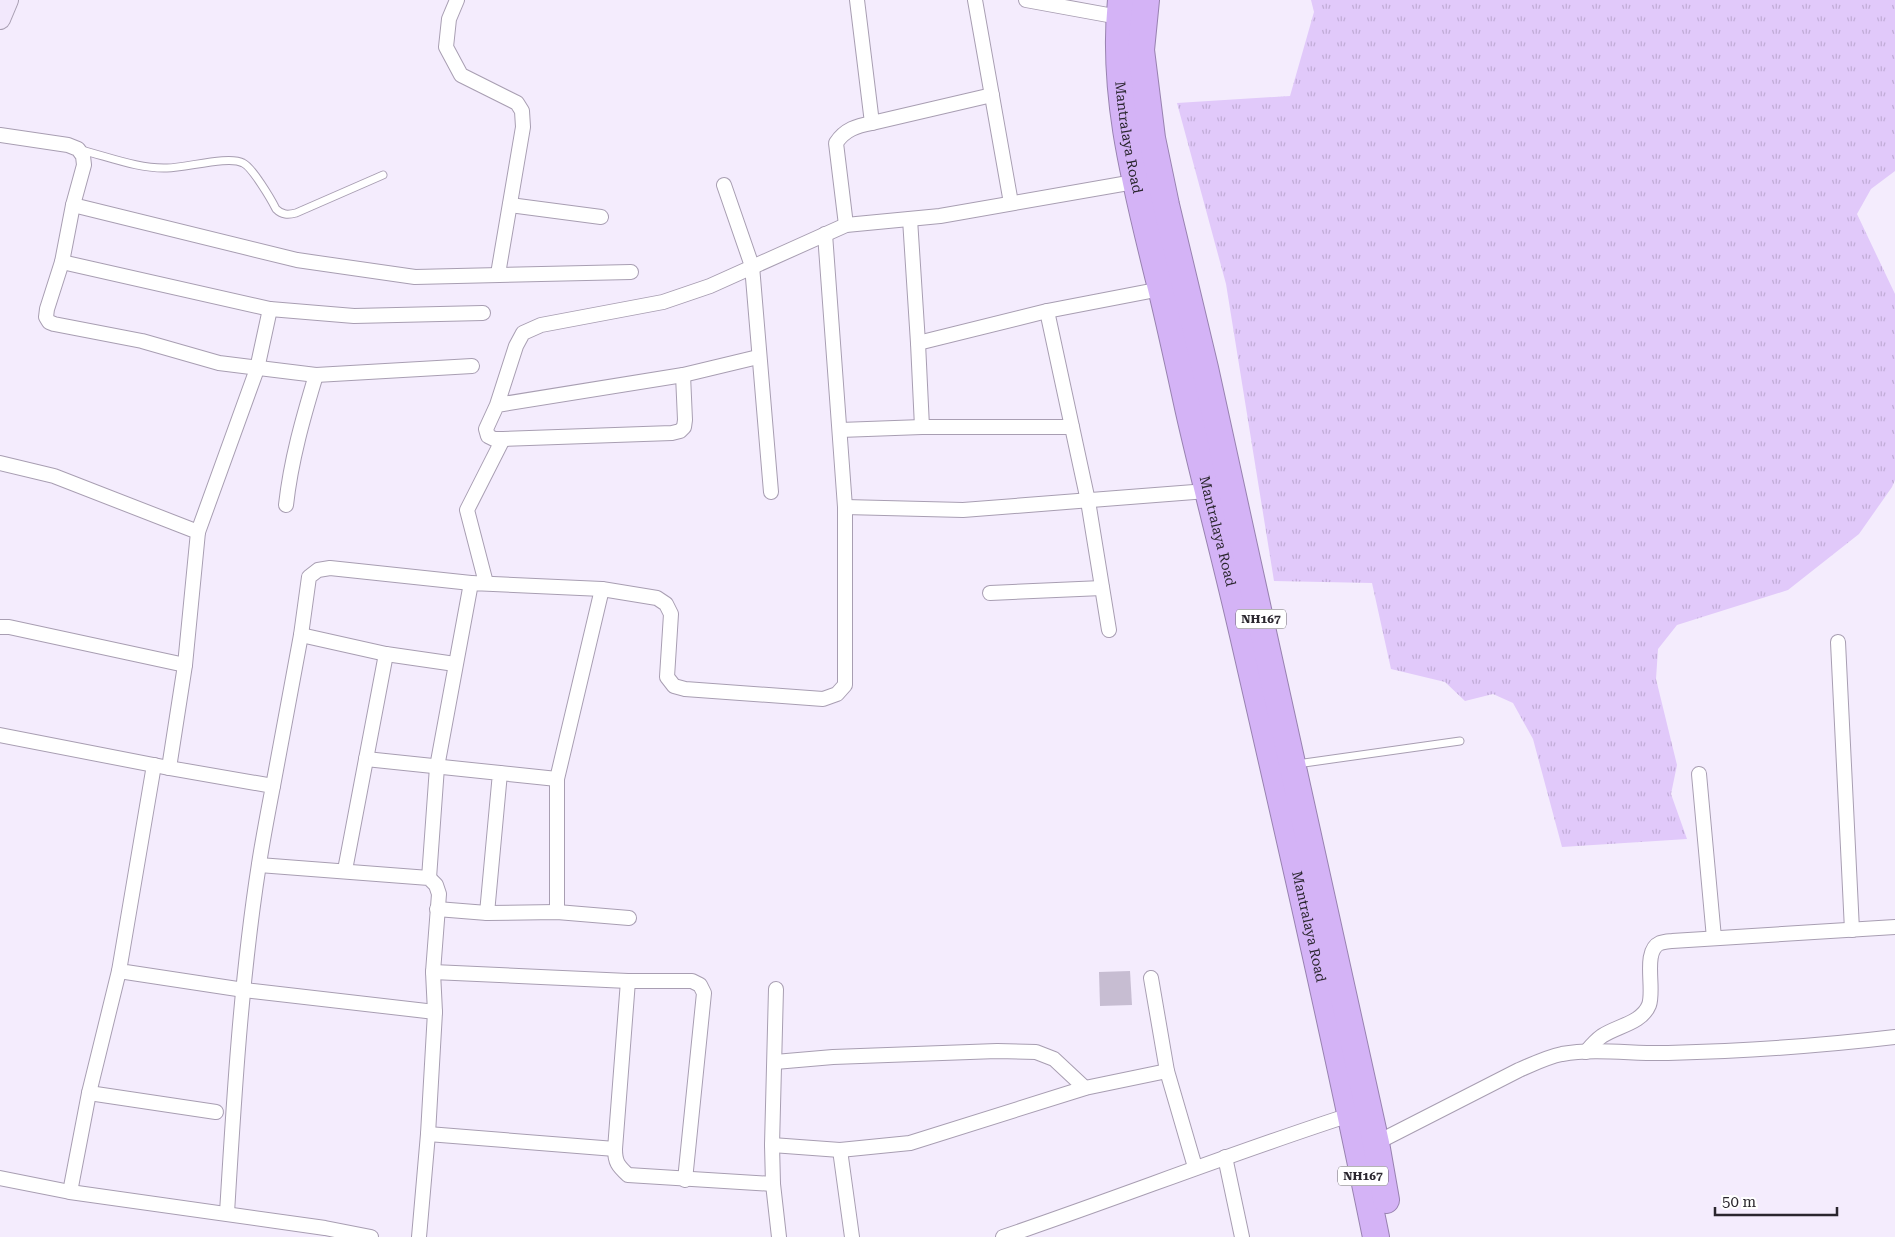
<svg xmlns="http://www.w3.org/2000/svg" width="1895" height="1237" viewBox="0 0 1895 1237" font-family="'Roboto Serif',serif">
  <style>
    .grass { fill: url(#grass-tufts) }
    .building { fill: #c7bdd2 }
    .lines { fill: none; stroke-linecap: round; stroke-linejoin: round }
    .lane-casing { stroke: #a89eb2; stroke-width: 9 }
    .street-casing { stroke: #a89eb2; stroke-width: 16 }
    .secondary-casing { stroke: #a89eb2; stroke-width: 22 }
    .highway-casing { stroke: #9882b0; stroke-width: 28 }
    .lane { stroke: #fff; stroke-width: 7 }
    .street { stroke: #fff; stroke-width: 14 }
    .secondary { stroke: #f2e8fc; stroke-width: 20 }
    .highway { stroke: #d4b3f6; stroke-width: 26 }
    .labels { text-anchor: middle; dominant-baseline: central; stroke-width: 4; stroke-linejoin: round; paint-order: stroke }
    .shield { fill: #fff; stroke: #6a676d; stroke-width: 1 }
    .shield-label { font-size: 12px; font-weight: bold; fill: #2a262e }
    .street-label { font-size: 14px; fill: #2a262e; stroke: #fff }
  </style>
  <defs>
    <pattern id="grass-tufts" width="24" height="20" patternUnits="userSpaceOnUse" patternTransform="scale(1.25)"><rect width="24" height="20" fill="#e1c9fa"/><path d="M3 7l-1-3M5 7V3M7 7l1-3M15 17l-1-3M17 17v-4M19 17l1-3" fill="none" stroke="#c1acd7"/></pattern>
  </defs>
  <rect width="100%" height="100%" fill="#f4ecfd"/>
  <path class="grass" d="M1311,0H1895V171L1871,189L1857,214L1895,294V480L1892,487L1859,534L1788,590L1677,625L1658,649L1656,679L1677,765L1671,794L1687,839L1562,847L1533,739L1513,703L1493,694L1465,701L1445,682L1391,669L1372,583L1274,581L1226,284L1177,103L1290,96L1314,12Z"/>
  <path class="building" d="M1130,971L1132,1005L1100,1006L1099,972Z"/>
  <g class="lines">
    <defs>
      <g id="lane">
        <path d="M81,150C109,157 139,169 167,168C186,168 229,155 243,163C252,167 271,199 276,209C282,215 288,215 296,213L383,175"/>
        <path d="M1297,764L1460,741"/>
      </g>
      <g id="street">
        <path d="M457,0L449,19L446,47L461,75L517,103L522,111L523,127L498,274"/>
        <path d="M857,0L872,123L992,95"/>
        <path d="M975,0L1011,203"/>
        <path d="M1026,0L1119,17"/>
        <path d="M0,135L68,145L78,149L83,156L84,165L73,205L62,262L270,309L354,316L483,313"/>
        <path d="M724,185L752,266L771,492"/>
        <path d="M73,205L297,260L415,277L631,272"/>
        <path d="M510,205L601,217"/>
        <path d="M910,219L918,343L1047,311L1161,289"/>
        <path d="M846,225L836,143C845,129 857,126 872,123"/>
        <path d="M62,262L47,309L46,317L49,322L54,324L142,341L219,363L316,375L472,366"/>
        <path d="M1047,311L1088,501L1109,630"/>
        <path d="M918,343L922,427"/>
        <path d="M683,375L758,357"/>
        <path d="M497,405L683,375L685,420L684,427L680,431L672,433L503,439H494L488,436L486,429L497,405L516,346L523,333L541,325L663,302L710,286L846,225L940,216L1134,182"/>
        <path d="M840,430L922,427H1072"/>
        <path d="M0,463L54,476L198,532L185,665L169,768"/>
        <path d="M286,505C291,460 303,418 316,375"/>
        <path d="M845,507L963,510L1207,491"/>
        <path d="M198,532L257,369L270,309"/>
        <path d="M486,583L467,510L503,439"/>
        <path d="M990,593L1102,588"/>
        <path d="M0,627H9L185,665"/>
        <path d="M301,635L386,654L455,664"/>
        <path d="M1838,642L1852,930"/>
        <path d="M0,735L169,768L273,786C268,812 263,838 259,864C241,979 234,1097 227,1213"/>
        <path d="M366,759L500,773L487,913"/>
        <path d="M154,765L119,971L244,990L435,1012"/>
        <path d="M500,773L557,779"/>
        <path d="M1699,774L1714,938"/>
        <path d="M273,786L301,635L309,577L318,570L330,568L471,583"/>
        <path d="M259,865L429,878L436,885L439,894L433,972L435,1012L428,1134L419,1237"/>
        <path d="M345,870L386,654"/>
        <path d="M429,878L437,767L471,583L602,589L657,598L666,604L671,614L667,677L674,686L685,689L823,699L837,694L845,685V507L825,234"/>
        <path d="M437,909L487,913L557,912L629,918"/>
        <path d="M557,912V779L602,589"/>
        <path d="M433,972L628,981H692L700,985L704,993L685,1180"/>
        <path d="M1151,978L1167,1071L1195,1167"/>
        <path d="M628,981L615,1149C615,1162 618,1166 628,1175L773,1184"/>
        <path d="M776,989L772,1145L773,1184L779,1237"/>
        <path d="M1586,1052C1591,1046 1595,1041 1602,1036C1617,1026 1642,1023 1649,1005C1655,989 1642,951 1660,943C1664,942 1668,941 1672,941L1895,927"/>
        <path d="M775,1062L833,1057L997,1051L1036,1052L1054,1059L1085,1088"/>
        <path d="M89,1093L216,1112"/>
        <path d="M428,1134L615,1149"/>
        <path d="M1376,1143L1519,1070C1533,1064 1547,1057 1562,1054C1596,1048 1633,1054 1668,1053C1744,1051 1820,1046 1895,1037"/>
        <path d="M772,1145L840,1150L910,1143L1085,1088L1167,1071"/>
        <path d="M840,1150L852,1237"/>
        <path d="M1225,1157L1242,1237"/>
        <path d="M0,1178L70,1192L325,1228L371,1237"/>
        <path d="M70,1192L89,1093L119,971"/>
        <path d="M1003,1237C1121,1197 1237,1151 1356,1113"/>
      </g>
      <path id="secondary" d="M0,19L8,0"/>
      <g id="highway">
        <path id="s1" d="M1121,0C1111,99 1138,193 1161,288C1171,329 1180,371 1189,412C1206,487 1226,560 1243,635C1289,835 1335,1036 1376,1237"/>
        <path d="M1146,0L1141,50L1152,138L1166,205L1205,368L1244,546L1376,1143L1386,1200"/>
      </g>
    </defs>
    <use href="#lane" class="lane-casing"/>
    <use href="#street" class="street-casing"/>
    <use href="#secondary" class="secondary-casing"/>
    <use href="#highway" class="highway-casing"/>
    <use href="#lane" class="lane"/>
    <use href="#street" class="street"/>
    <use href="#secondary" class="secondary"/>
    <use href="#highway" class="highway"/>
  </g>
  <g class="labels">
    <g class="shield">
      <rect x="1236" y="609.5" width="50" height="19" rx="4"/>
      <rect x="1338" y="1166.5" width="50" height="19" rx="4"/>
    </g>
    <g class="shield-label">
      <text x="1261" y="619">NH167</text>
      <text x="1363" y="1176">NH167</text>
    </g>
    <g class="street-label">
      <text stroke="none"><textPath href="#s1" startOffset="138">Mantralaya Road</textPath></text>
      <text stroke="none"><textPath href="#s1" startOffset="542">Mantralaya Road</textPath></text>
      <text stroke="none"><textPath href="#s1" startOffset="948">Mantralaya Road</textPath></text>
    </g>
  </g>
  <path d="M1715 1207v8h122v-8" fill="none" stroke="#2a262e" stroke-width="2.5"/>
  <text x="1722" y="1207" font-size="15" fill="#2a262e" stroke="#ffffff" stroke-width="4" paint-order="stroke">50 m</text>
</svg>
